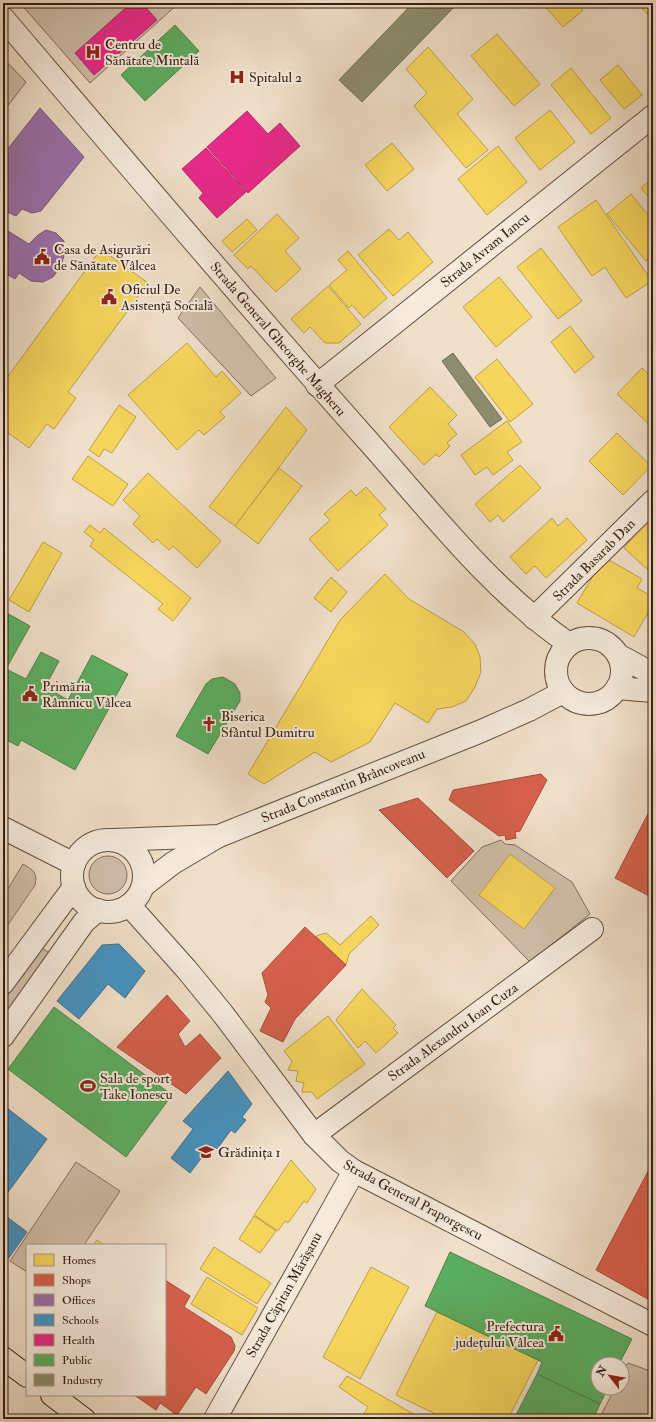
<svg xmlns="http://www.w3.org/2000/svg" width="656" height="1422" viewBox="0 0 656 1422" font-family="'IM FELL Double Pica',serif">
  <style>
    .green { fill: #d0bea9; stroke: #826e5c }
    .homes { fill: #f6d55c; stroke: #bc9e45 }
    .shops { fill: #d6604d; stroke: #a64c3a }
    .offices { fill: #9970ab; stroke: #7b577c }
    .schools { fill: #4393c3; stroke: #3f708d }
    .health { fill: #e7298a; stroke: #b22565 }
    .public { fill: #5aae61; stroke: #4f8248 }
    .industry { fill: #8c8c6e; stroke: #726b52 }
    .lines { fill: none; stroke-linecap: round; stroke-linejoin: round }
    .minor-casing { stroke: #644e3e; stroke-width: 24 }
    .major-casing { stroke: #351d0f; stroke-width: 24 }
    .minor { stroke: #f5eadc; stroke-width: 22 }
    .major { stroke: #f0dfc9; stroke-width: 22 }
    .labels { text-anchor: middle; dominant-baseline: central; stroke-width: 4; stroke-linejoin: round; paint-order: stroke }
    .poi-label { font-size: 14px; fill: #351d0f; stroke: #f5eadc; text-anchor: start }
    .street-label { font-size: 14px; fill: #351d0f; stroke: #f5eadc }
  </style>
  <rect width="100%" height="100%" fill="#f0dfc9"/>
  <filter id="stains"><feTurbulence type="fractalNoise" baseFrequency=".005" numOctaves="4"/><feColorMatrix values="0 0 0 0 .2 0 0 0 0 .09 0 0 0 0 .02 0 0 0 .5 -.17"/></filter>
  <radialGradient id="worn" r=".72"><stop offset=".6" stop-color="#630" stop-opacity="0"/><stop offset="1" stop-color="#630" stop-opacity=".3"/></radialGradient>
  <g class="green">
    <path d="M20,3H179L90,83Z"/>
    <path d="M3,58L26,82L3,112Z"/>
    <path d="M200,287L276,378L251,396L178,318Z"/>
    <path d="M501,840L505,844L515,845L572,882L590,914L530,962L451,881L482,847Z"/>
    <circle cx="108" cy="875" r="19"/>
    <path d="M23,864C33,870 38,873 35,885L3,932V897Z"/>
    <path d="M42,948L51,954L3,1020V1001Z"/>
    <path d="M76,1162L120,1191L84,1245H27V1272L10,1261Z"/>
    <path d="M628,1363L650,1371L653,1366V1419H599L615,1388H622V1374Z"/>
  </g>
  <g class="homes">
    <path d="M542,3H576L583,10L563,27Z"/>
    <path d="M638,3H653V21Z"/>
    <path d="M497,34L540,84L514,106L471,56Z"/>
    <path d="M428,47L473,99L457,114L488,150L466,168L414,106L427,93L406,69Z"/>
    <path d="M618,65L642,95L624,109L600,80Z"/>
    <path d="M571,68L611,118L591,134L551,85Z"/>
    <path d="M550,110L575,142L540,170L515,138Z"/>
    <path d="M392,143L414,169L387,191L365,165Z"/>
    <path d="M498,146L527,182L487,215L458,179Z"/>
    <path d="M653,178V202L641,188Z"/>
    <path d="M631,194L653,221V255L646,261L607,214Z"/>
    <path d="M596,200L652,281L626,298L605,267L592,276L558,227Z"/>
    <path d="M277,214L299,238L285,251L301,269L276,292L251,266L248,269L234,255Z"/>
    <path d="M247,219L257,230L232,252L222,241Z"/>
    <path d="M389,229L399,240L408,232L433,262L393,296L358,255Z"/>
    <path d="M541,248L582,301L558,319L517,267Z"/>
    <path d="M101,249L148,283L68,392L76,398L54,429L47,424L29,448L3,429V383Z"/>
    <path d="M348,251L387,298L364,318L352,305L349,308L329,285L347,270L338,260Z"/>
    <path d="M499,277L532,317L496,347L463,307Z"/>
    <path d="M328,286L361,324L339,343H325L310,327L304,333L291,319Z"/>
    <path d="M570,326L594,357L575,373L551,342Z"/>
    <path d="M187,343L216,377L222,371L241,393L220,412L225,417L204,435L199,430L177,450L128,395Z"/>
    <path d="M497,359L533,404L510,422L475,377Z"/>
    <path d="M642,368L653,378V428L617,394Z"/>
    <path d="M430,387L457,415L448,424L457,434L447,443L450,446L439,457L436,454L424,465L389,427Z"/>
    <path d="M119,405L136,417L112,453L104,449L99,457L89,450Z"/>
    <path d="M286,407L307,430L235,526L209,507Z"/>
    <path d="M507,421L522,442L507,452L513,460L493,475L487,467L475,475L461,455Z"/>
    <path d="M617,433L651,466L623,495L589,461Z"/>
    <path d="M88,456L128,484L113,506L72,479Z"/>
    <path d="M520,465L541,488L503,522L498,515L490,522L475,504Z"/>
    <path d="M279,468L302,486L258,544L235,526Z"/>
    <path d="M148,473L221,541L197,568L173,546L169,550L157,539L153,543L133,524L140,516L123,500Z"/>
    <path d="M366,487L386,509L379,515L388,525L338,571L309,539L330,520L324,514L351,490L356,496Z"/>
    <path d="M653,514V564L648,570L624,548Z"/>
    <path d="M552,518L558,526L567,518L587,540L546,578L535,566L526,574L510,557Z"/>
    <path d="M90,525L100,533L104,528L191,598L173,621L158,609L163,604L90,546L94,540L84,532Z"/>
    <path d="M43,542L62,553L29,612L9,600Z"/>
    <path d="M604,557L642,579L637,588L653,597V604L634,637L577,603Z"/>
    <path d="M385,574L409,599L464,632L475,644L480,657L481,672L475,687L466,701L452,707L437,709L428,723L395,703L370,742L331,762L315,752L264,784L248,774L340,620Z"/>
    <path d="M331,577L347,592L331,612L314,598Z"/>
    <path d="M510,854L555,888L524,929L479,895Z"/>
    <path d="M371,916L379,925L349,954L346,965L316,936L326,933L340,945Z"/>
    <path d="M362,989L396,1025L393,1028L398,1033L376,1053L365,1041L358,1048L336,1020Z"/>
    <path d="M328,1016L365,1064L317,1099L312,1092H302L304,1083L296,1081L298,1071L288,1070L292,1061L284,1051Z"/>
    <path d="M152,1021L164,1036V1045L177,1059L167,1068L160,1071L126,1046Z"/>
    <path d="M291,1160L316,1189L307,1203L304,1201L288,1223L285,1221L278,1231L254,1215Z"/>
    <path d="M254,1216L276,1231L260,1253L239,1239Z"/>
    <path d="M97,1240L104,1245H93Z"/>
    <path d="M214,1247L271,1283L257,1304L200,1269Z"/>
    <path d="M371,1267L409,1287L360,1379L323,1357Z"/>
    <path d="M207,1277L258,1308L242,1335L191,1304Z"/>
    <path d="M437,1312L538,1360L508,1419H446L396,1395Z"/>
    <path d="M347,1376L417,1416L415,1419H361L368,1407L339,1387Z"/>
  </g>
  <g class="shops">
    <path d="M653,760V772L648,769Z"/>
    <path d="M541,774L547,780L520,831L515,832L516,838L506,840L505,835L499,836L449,800L453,790Z"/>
    <path d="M418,798L474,851L447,878L379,810Z"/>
    <path d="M653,804V898L615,878Z"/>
    <path d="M305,927L346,965L295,1019L283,1042L260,1031L271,1008L265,1002L268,995L262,973Z"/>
    <path d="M167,995L190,1021L178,1034L185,1047L200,1034L221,1058L186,1094L117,1047Z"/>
    <path d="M653,1162V1302L596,1270Z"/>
    <path d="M165,1280L190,1296L184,1307L231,1337L235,1346L234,1351L206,1394L196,1387L177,1415L160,1403L156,1410L134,1395H165Z"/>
  </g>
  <g class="offices">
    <path d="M40,108L84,157L41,211L32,213L22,209L16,216L3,210V155Z"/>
    <path d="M3,228L29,244L38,235L46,230L56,233L64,241L65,253L61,265L53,277L43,282L31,281L19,273L15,279L3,272Z"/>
  </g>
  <g class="schools">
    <path d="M119,944L145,971L125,998L108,984L79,1019L57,1001L102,945Z"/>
    <path d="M228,1071L252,1104L242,1117L246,1120L235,1133L231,1130L217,1149L211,1145L190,1173L171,1158L193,1129L183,1121Z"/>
    <path d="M3,1105L47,1139L3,1199Z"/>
    <path d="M3,1214L27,1232L3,1266Z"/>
  </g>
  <g class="health">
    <path d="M131,3H142L157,20L94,75L75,53Z"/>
    <path d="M247,111L268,134L280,123L300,146L248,193L207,147Z"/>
    <path d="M206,148L246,192L217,218L199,198L203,193L182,169Z"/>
  </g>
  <g class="public">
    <path d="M175,25L199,51L145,101L121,75Z"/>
    <path d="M3,611L30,626L6,669L26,679L41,652L59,661L45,687L68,700L92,655L128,674L75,770L21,740L18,746L3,738Z"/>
    <path d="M223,677L235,684L240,693V701L208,754L176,736L206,684L212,679Z"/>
    <path d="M54,1007L172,1095L126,1157L8,1069Z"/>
    <path d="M450,1252L632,1339L619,1364H598V1388H608L600,1404L537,1374L542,1362L425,1306Z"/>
    <path d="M537,1374L600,1404L593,1419H514Z"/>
  </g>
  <g class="industry">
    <path d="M413,3H458L362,102L339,80Z"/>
    <path d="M453,353L502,419L490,427L442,361Z"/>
  </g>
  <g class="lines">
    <defs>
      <g id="minor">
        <path d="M3,18C124,160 245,303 369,442C432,513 491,590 569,644"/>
        <path d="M317,385L653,116"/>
        <path d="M534,618L653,501"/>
        <circle cx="589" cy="671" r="33"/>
        <path d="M618,655L653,674"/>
        <path d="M617,688L653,691"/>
        <path d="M3,828L74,864"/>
        <path d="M113,840L219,836L479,732L529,710L563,692"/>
        <circle cx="108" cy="876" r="36"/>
        <path d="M143,886L173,863L217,837"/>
        <path d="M129,905L187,970L223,1014L314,1135L340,1161L354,1171L653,1325"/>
        <path d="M3,983L74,887"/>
        <path d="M3,1036L84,922L98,910"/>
        <path d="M314,1135L592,929"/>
        <path d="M215,1419L354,1171"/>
      </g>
      <g id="major">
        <path d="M3,1358L27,1376"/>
        <path d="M52,1395L84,1419"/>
      </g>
    </defs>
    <use href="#minor" class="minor-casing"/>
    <use href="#major" class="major-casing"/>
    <use href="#minor" class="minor"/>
    <use href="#major" class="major"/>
  </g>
  <defs>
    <symbol id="hospital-bare" viewBox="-9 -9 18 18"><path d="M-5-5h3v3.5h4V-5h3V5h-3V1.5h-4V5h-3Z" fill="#8f2418" stroke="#f5eadc" stroke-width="2.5" paint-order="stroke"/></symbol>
    <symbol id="civic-bare" viewBox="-9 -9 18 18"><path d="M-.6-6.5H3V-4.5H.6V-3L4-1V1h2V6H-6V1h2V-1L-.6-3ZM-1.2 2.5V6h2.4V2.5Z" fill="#8f2418" stroke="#f5eadc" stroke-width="2.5" paint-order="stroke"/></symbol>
    <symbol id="church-bare" viewBox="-9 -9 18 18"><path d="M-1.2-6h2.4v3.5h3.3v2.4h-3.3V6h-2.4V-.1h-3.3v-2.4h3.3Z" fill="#8f2418" stroke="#f5eadc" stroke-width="2.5" paint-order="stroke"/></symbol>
    <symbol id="stadium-bare" viewBox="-9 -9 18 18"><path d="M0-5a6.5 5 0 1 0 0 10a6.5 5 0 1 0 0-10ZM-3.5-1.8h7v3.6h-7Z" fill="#8f2418" stroke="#f5eadc" stroke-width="2.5" paint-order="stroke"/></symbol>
    <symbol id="school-bare" viewBox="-9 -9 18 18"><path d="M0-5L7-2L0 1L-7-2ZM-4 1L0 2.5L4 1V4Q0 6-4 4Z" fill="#8f2418" stroke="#f5eadc" stroke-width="2.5" paint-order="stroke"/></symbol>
  </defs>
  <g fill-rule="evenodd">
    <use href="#hospital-bare" x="82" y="41" width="22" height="22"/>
    <use href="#hospital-bare" x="226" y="66" width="22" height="22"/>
    <use href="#civic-bare" x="31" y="246" width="22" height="22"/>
    <use href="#civic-bare" x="98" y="286" width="22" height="22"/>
    <use href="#civic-bare" x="19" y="683" width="22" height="22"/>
    <use href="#church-bare" x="198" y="713" width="22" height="22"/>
    <use href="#stadium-bare" x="77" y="1075" width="22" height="22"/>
    <use href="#school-bare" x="195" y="1141" width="22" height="22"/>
    <use href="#civic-bare" x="545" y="1323" width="22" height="22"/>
  </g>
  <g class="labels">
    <g class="poi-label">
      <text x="105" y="44">Centru de<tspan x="105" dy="16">Sănătate Mintală</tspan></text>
      <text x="249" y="77">Spitalul 2</text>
      <text x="54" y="249">Casa de Asigurări<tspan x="54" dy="16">de Sănătate Vâlcea</tspan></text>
      <text x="121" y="289">Oficiul De<tspan x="121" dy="16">Asistență Socială</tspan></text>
      <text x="42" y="686">Primăria<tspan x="42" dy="16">Râmnicu Vâlcea</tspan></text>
      <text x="221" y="716">Biserica<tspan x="221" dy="16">Sfântul Dumitru</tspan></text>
      <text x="100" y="1078">Sala de sport<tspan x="100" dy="16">Take Ionescu</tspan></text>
      <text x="218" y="1152">Grădinița 1</text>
      <text x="544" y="1326" text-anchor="end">Prefectura<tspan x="544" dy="16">județului Vâlcea</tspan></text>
    </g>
    <g class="street-label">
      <text transform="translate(485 250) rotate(-39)">Strada Avram Iancu</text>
      <text transform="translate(278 339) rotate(49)">Strada General Gheorghe Magheru</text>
      <text transform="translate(594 560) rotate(-45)">Strada Basarab Dan</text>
      <text transform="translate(343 786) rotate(-22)">Strada Constantin Brâncoveanu</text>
      <text transform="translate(453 1032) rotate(-36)">Strada Alexandru Ioan Cuza</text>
      <text transform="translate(413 1200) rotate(28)">Strada General Praporgescu</text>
      <text transform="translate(284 1295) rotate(-61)">Strada Căpitan Mărășanu</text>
    </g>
  </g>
  <rect width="656" height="1422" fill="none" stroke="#f0dfc9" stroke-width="16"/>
  <rect x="4" y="4" width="648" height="1414" fill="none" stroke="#351d0f" stroke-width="2"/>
  <rect x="8" y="8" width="640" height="1406" fill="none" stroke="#351d0f"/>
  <rect x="26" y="1244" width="140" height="152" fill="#f5eadc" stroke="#a8988a"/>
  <rect x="34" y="1254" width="20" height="12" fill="#f6d55c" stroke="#a8988a"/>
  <text x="62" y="1264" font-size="12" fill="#351d0f">Homes</text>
  <rect x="34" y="1274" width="20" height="12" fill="#d6604d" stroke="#a8988a"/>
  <text x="62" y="1284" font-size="12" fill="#351d0f">Shops</text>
  <rect x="34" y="1294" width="20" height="12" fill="#9970ab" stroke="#a8988a"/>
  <text x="62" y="1304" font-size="12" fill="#351d0f">Offices</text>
  <rect x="34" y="1314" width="20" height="12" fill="#4393c3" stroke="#a8988a"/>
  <text x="62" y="1324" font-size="12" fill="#351d0f">Schools</text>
  <rect x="34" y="1334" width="20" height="12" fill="#e7298a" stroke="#a8988a"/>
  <text x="62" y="1344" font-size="12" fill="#351d0f">Health</text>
  <rect x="34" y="1354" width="20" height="12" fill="#5aae61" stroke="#a8988a"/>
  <text x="62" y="1364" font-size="12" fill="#351d0f">Public</text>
  <rect x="34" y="1374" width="20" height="12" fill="#8c8c6e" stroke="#a8988a"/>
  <text x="62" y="1384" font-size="12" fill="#351d0f">Industry</text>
  <g transform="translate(610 1376) rotate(301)"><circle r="19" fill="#f5eadc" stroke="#a8988a"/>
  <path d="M0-3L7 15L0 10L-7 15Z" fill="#8f2418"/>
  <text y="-6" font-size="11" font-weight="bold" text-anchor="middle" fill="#351d0f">N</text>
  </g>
  <rect width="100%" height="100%" filter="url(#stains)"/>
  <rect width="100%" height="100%" fill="url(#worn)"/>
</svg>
